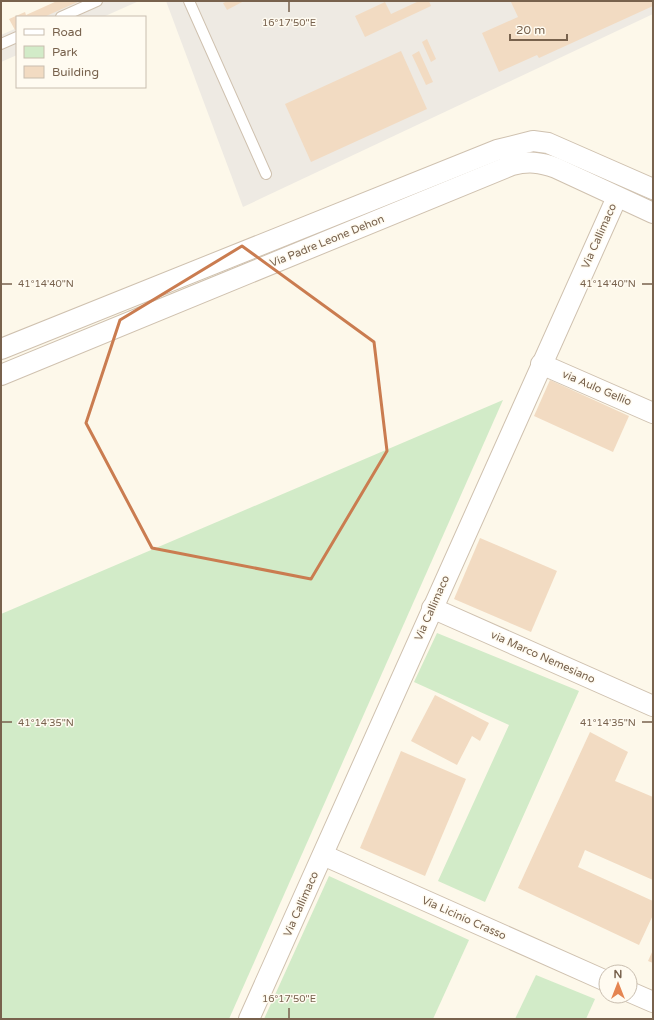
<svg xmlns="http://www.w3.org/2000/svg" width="654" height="1020" viewBox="0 0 654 1020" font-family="'Varela Round',sans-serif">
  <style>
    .industrial { fill: #eeeae3 }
    .green { fill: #d2ebc8 }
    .building { fill: #f2dbc2 }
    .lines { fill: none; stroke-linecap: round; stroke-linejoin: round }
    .service-casing { stroke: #cfc1af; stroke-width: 12 }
    .minor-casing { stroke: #cfc1af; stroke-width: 22 }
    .service { stroke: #fff; stroke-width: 10 }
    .minor { stroke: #fff; stroke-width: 20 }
    .marked { fill: none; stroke: #ca7c50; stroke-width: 3; stroke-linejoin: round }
    .ticks { fill: none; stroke: #78624d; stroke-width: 1.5 }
    .labels { text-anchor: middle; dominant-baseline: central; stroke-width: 3; stroke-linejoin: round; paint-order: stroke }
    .street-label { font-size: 11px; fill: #78624d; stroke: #fffbf1 }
    .ticks-label { font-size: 10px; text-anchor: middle; fill: #78624d; stroke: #fffbf1; stroke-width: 3; stroke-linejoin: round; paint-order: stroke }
  </style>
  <rect width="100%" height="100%" fill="#fdf8ea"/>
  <g class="industrial">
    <path d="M78,1H139L103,17H42Z"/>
    <path d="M166,1H653V14L243,207Z"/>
    <path d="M17,28V55L1,62V35Z"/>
  </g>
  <g class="green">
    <path d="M503,400L229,1019H1V614Z"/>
    <path d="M437,633L579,691L485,902L438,881L509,725L414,682Z"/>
    <path d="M329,876L469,940L433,1019H264Z"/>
    <path d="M536,975L595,999L586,1019H515Z"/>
  </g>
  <g class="building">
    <path d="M57,1H80L44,17H17V29L15,30L9,19L25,12L26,15Z"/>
    <path d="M228,1H244L227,10L223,3Z"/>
    <path d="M419,1H429L431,6L365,37L355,16L385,2L391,14Z"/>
    <path d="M513,1H653V6L539,58L537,55L499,72L482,33L518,17L511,2Z"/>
    <path d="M427,39L436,59L431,62L422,42Z"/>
    <path d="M401,51L427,109L311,162L285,104Z"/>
    <path d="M419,51L433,82L426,85L412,55Z"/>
    <path d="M550,380L629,416L613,452L534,416Z"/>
    <path d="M480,538L557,571L531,632L454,599Z"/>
    <path d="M435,695L489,723L480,741L472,736L457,765L411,741Z"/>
    <path d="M590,732L628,752L615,781L653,797V880L585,850L578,867L653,901V915L639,945L518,888Z"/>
    <path d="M401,751L466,779L425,876L360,848Z"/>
    <path d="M653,950V963L648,961Z"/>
  </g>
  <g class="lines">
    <defs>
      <g id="service">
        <path d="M189,1L266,174"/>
        <path d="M61,17L97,1"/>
        <path d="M1,44L17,37"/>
      </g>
      <g id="minor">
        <path d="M1,349L497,150L533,141L548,143L653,189"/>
        <path d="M541,364L653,413"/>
        <path d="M1,375L512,165C528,161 540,162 556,168L653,213"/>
        <path d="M432,608L653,706"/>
        <path d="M323,855L606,981"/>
        <path d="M630,992L653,1002"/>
        <path d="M249,1019L617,197"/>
      </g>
    </defs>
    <use href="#service" class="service-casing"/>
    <use href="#minor" class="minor-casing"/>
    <use href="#service" class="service"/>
    <use href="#minor" class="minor"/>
  </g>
  <path class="marked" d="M242,246L374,342L387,451L311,579L152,548L86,423L120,320Z"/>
  <path class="ticks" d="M289,2V12M2,284H12M642,284H652M2,722H12M642,722H652M289,1008V1018"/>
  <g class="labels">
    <g class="street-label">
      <text transform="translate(599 236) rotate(-66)">Via Callimaco</text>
      <text transform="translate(327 241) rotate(-22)">Via Padre Leone Dehon</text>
      <text transform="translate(597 388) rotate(23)">via Aulo Gellio</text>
      <text transform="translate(432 608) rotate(-66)">Via Callimaco</text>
      <text transform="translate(543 657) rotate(24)">via Marco Nemesiano</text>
      <text transform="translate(301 904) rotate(-66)">Via Callimaco</text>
      <text transform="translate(464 918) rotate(24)">Via Licinio Crasso</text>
    </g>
  </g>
  <g class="ticks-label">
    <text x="289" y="26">16°17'50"E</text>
    <text x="46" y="287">41°14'40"N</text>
    <text x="608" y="287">41°14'40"N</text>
    <text x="46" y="726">41°14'35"N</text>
    <text x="608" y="726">41°14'35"N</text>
    <text x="289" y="1002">16°17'50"E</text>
  </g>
  <rect width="654" height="1020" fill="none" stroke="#78624d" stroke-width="4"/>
  <rect x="16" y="16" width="130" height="72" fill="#fffbf1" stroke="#c9beaf"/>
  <rect x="24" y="29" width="20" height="6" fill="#ffffff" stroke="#c9beaf"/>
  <text x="52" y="36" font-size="12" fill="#78624d">Road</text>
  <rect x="24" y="46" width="20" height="12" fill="#d2ebc8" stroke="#c9beaf"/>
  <text x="52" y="56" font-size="12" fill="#78624d">Park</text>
  <rect x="24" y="66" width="20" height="12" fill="#f2dbc2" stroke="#c9beaf"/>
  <text x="52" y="76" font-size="12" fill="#78624d">Building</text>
  <g transform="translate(618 984)"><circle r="19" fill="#fffbf1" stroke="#c9beaf"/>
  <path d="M0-3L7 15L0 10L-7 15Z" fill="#e58551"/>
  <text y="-6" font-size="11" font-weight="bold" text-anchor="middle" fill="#78624d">N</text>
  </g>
  <path d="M510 34v6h57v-6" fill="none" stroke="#78624d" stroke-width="2"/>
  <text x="516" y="34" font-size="12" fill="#78624d" stroke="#fffbf1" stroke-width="3" paint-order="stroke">20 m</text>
</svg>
